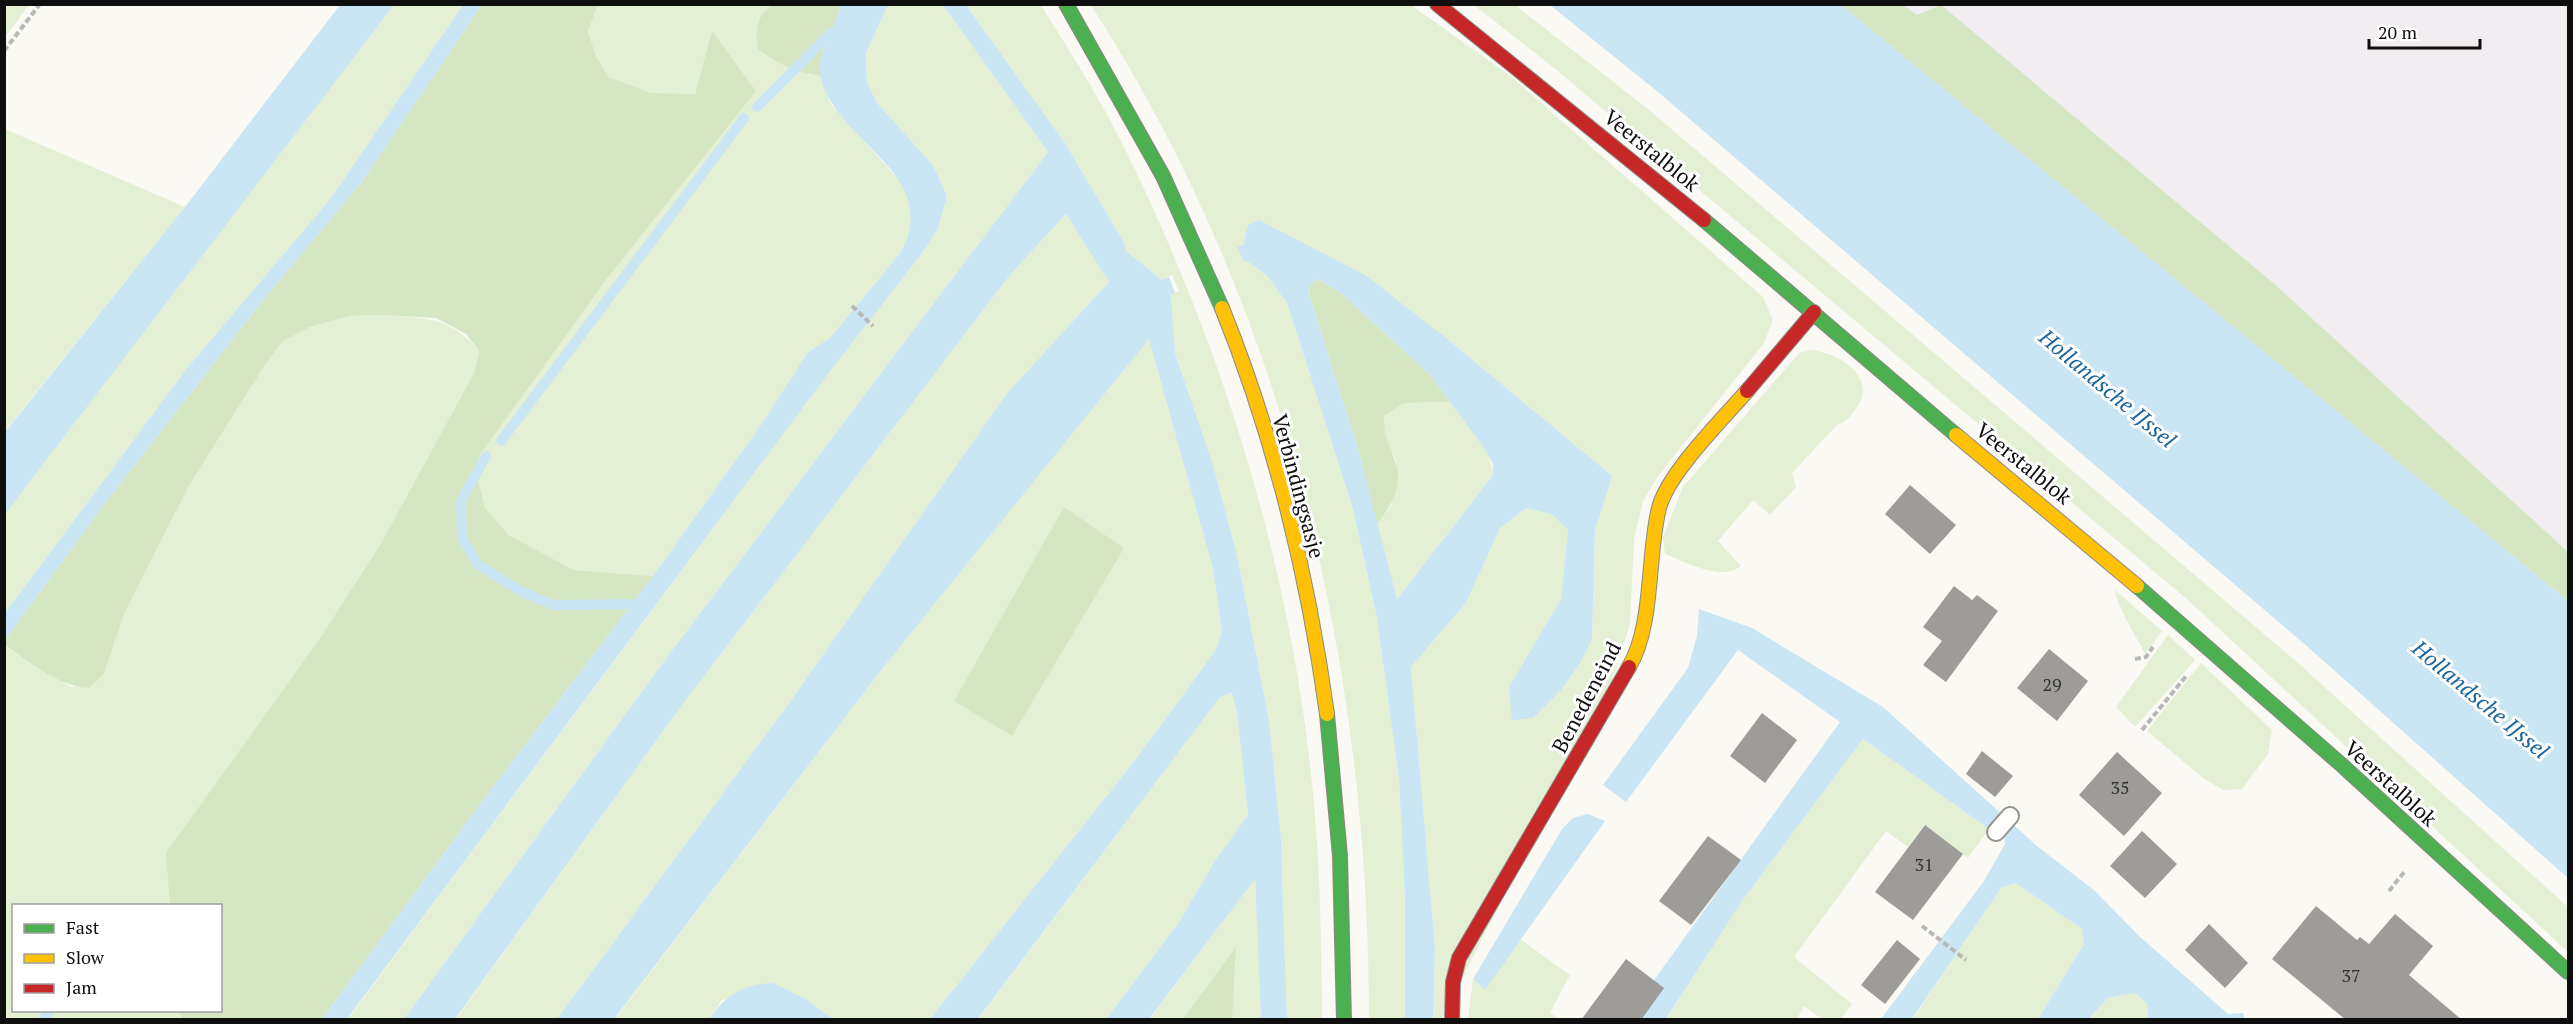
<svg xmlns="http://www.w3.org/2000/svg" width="2573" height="1024" viewBox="0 0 2573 1024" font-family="'PT Serif',serif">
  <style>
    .industrial { fill: #f2edf0 }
    .green { fill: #e4f0d4 }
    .forest { fill: #d5e7c2 }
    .water { fill: #cae5f4; fill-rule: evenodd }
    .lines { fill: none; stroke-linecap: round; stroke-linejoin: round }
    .stream { stroke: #cae5f4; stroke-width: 10 }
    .building { fill: #9e9c99 }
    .lane-casing { stroke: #949492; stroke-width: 20 }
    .fast-casing { stroke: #8b8a88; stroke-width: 16 }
    .slow-casing { stroke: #8b8a88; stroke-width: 16 }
    .jam-casing { stroke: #8b8a88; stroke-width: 16 }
    .path { stroke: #b8b8b7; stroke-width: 4; stroke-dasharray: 6 3; stroke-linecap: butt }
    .lane { stroke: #fefefd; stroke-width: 16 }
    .fast { stroke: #4caf50; stroke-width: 14 }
    .slow { stroke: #ffc107; stroke-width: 14 }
    .jam { stroke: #c62828; stroke-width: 14 }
    .labels { text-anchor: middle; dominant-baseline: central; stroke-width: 6; stroke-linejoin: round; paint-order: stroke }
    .number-label { font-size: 18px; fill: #323231 }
    .street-label { font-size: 21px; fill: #0e0e0e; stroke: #fff }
    .water-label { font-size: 22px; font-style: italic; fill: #1b649c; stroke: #fff }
  </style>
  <rect width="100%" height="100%" fill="#faf9f4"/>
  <path class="industrial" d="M1828,5H2568V600Z"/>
  <g class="green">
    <path d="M6,5H29L5,37L4,6Z"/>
    <path d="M394,5H463L331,198L188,367L5,613L4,514Z"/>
    <path d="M598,5H771L765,10L807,74L821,76L830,103L897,178L910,198L912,217L908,239L901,252L830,338L808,352L763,422L653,576L574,570L509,535L485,509L478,479L479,456L496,430L606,280L755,91L712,32L695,95L651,93L609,77L596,56L588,31Z"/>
    <path d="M888,5H943L1048,152L667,657L404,1019L347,1020L825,378L920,256L938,229L947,196L933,165L877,103L867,82L866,53Z"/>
    <path d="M966,5H1041C1069,50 1098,95 1122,143C1226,353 1296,582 1315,816C1321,883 1321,952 1322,1019H1287L1281,839L1269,720L1237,555L1213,465L1175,353L1171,294L1179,291L1172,275L1162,280L1126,251L1125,244L1065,143Z"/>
    <path d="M1091,5H1411L1509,75L1763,297L1773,320L1764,343L1658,476L1643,501L1634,539L1630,624L1613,677L1442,1019H1433L1435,948L1411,667L1466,603L1500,528L1526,508L1551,514L1568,530L1561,599L1509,687L1592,639L1595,530L1611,476L1445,337L1248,225L1243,245L1238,247L1247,261L1267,276L1287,303L1353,509L1377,618L1399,779L1405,900V1019H1369C1369,664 1285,306 1091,5Z"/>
    <path d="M1474,5H1515L1648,109L2298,663L2568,907V952L2188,600L1554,68Z"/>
    <path d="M5,129L185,207L5,431Z"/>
    <path d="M1066,214L1110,281L1008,392L787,706L557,1019L455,1020L685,701L1010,275Z"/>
    <path d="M382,315C425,318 450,316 479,351L474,373L380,545L318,641L258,726L170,898V905L14,906V1010L179,1011L182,1019H5L4,645L45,673L72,687L104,674L125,612L190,484L265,365L282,342L310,327L350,316Z"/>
    <path d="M1149,338L1213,569L1222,632L1215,651L1139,755L930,1019H833L806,999L774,983L722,1000L709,1019L614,1020L886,664Z"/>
    <path d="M1812,350C1839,353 1878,378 1857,407C1851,416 1848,421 1837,425L1792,473L1796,487L1770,515L1753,500L1718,541L1741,566C1720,582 1687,562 1665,554L1663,537L1683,487L1799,353Z"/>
    <path d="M1450,402C1466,423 1492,448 1493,475L1396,600L1377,525L1391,505L1396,461L1384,435V416L1404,403Z"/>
    <path d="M2115,590L2162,631L2145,654C2136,635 2117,608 2115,590Z"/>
    <path d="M2168,635L2195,660L2135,727L2116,707Z"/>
    <path d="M2201,663L2272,730L2268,754L2242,789L2223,790L2203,778L2147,731Z"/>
    <path d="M1233,693L1237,712L1248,815L1216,859L1179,922L1106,1019L978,1020L1220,697Z"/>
    <path d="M1863,739L1986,827L1992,825L1968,858L1924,825L1908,847L1886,831L1794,957L1852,1004L1841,1019H1822L1804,1006L1797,1019L1666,1020L1741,901Z"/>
    <path d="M1255,878L1261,1019L1149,1020Z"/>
    <path d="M2016,883L2082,929L2084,944L2038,1019L1912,1020L2002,887Z"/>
    <path d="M1519,938L1570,975L1550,1013L1559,1019L1468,1020L1473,979L1485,989Z"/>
    <path d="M2135,993L2148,1005V1019L2089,1020L2108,998Z"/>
  </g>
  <g class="forest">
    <path d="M482,5H598L588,31L596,56L609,77L651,93L695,94L712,31L756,91L606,280L479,456L478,479L485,508L509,535L574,570L653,576L475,811L322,1019H182L179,1011L220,1010V906L170,905L166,853L318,641L380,545L474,373L479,351L466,334L436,318L382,315L350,316L310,327L282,342L265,365L190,484L125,612L104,674L89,688C57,686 31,663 5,645V640L103,506L263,300L361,183Z"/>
    <path d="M771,5H840L837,21L824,45L821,76C797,73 777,63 758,49C755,30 756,18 771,5Z"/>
    <path d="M1841,5H1903L1917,15L1941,5L2272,282L2568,552V601Z"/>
    <path d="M1318,279L1341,293L1430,375L1450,402L1404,403L1384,416C1384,439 1389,441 1395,461C1404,486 1391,505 1377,525L1358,449L1309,294L1310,284Z"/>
    <path d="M1064,507L1124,548L1012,736L954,701Z"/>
    <path d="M1236,947L1232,1019H1183Z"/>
  </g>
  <g class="water">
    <path d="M340,5H394L5,514V432L185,207Z"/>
    <path d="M463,5H482L361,183L263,300L103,506L5,640V613L188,367L331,198Z"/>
    <path d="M840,5H888L866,53L867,82L877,103L933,165L947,196L938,229L920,256L825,378L347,1019H322L475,811L653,576L763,422L808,352L830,338L901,252C943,174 838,144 821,79C815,53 836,29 840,5Z"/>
    <path d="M943,5H966L1065,143L1125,244L1126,251L1162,280L1169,277L1175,293L1171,294L1175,353L1213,465L1237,555L1269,720L1281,839L1287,1019H1261L1255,879L1149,1019H1106L1179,922L1216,859L1248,815L1237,712L1232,693L1220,697L978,1019H930L1139,755L1215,651L1222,632L1213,569L1149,339L886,664L614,1019H557L787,706L1008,392L1109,282L1066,214L1010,275L685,701L455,1019H404L667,657L1048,152Z"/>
    <path d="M1550,5H1841L2568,601V878L2309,648L1658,92Z"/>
    <path d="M1259,220L1365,275L1445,337L1612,476L1595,530L1592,639L1580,663L1561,690L1533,718L1512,720L1509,687L1561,599L1568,530L1551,514L1526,508L1500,528L1466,603L1411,667L1435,948L1433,1019H1405V900L1399,779L1377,618L1353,509L1287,303L1267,276L1247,261L1244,262L1237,247L1243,245L1248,225ZM1318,279L1341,293L1430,375L1484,448L1493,464V475L1397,599L1358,449L1309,294L1310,284Z"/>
    <path d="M1699,609L1752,628L1883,707L2037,846L2095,891L2138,935L2228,1014L2243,1013L2245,1019H2148V1005L2135,993L2108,998L2089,1019H2038L2084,944L2082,929L2016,883L2002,887L1912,1019H1881L1984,881L2005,844L2004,834L1992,825L1986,827L1863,739L1742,901L1666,1019H1626L1840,722L1738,650L1626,802L1603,785L1688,668L1697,636Z"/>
    <path d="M1588,814L1605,821L1485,990L1473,979L1562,829L1573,818Z"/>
    <path d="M774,983L806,999L833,1019H709C726,994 744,984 774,983Z"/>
  </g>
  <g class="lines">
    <g class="stream">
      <path d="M757,107L831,33"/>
      <path d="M501,441L744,118"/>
      <path d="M486,456L461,501L462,538L477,564L520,591L553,605L632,604"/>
      <path d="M43,1020L50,1010"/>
    </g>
  </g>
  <g class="building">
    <path d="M1910,485L1956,525L1930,554L1885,514Z"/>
    <path d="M1954,586L1972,600L1977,595L1998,611L1946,682L1923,665L1942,641L1923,627Z"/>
    <path d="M2049,649L2088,681L2057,721L2017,688Z"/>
    <path d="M1762,713L1797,740L1765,783L1730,756Z"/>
    <path d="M1982,751L2013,776L1995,797L1966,774Z"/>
    <path d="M2117,752L2162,793L2124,836L2079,795Z"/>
    <path d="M1925,825L1963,854L1913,920L1875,892Z"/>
    <path d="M2142,831L2177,864L2145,898L2110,866Z"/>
    <path d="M1708,836L1741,860L1691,925L1659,901Z"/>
    <path d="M2316,906L2357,940L2360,937L2369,944L2395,914L2433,946L2409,975L2462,1020H2346L2272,959Z"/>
    <path d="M2209,924L2248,963L2225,988L2185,950Z"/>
    <path d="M1897,940L1920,959L1885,1004L1861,985Z"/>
    <path d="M1626,959L1664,988L1641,1020H1581Z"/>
  </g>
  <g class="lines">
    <defs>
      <path id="lane" d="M1996,832L2010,816"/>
      <g id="fast">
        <path d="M1066,4L1163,176L1222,308"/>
        <path d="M1704,220L1956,435"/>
        <path d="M2137,586L2344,767L2568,972"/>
        <path d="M1327,714L1340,856L1344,1020"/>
      </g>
      <g id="slow">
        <path d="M1222,308C1274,437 1308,576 1327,714"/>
        <path d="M1956,435L2137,586"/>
        <path d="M1629,667C1654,625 1647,556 1659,508C1668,473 1722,420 1747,391"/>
      </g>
      <g id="jam">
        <path d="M1437,4L1704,220"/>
        <path d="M1747,391L1814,312"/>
        <path d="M1452,1020L1453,982L1459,958L1629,667"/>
      </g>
    </defs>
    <use href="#lane" class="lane-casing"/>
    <use href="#fast" class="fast-casing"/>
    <use href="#slow" class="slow-casing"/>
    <use href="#jam" class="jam-casing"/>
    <g class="path">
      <path d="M4,51L40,4"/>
      <path d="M852,306L873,326"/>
      <path d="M2135,659L2146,657L2153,647"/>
      <path d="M2142,730L2187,675"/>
      <path d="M2389,891L2405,871"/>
      <path d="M1922,926L1966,960"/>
    </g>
    <use href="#lane" class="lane"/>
    <use href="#fast" class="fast"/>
    <use href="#slow" class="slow"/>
    <use href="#jam" class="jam"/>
  </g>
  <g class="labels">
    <g class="number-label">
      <text x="2052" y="684">29</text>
      <text x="2120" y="787">35</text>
      <text x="1924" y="864">31</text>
      <text x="2351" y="975">37</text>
    </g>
    <g class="street-label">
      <text transform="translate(1652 150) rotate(39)">Veerstalblok</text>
      <text transform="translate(2024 463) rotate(39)">Veerstalblok</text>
      <text transform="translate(1299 486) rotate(75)">Verbindingsasje</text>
      <text transform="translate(1586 697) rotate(-62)">Benedeneind</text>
      <text transform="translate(2391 783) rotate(42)">Veerstalblok</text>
    </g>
    <g class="water-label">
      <text transform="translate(2108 388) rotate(40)">Hollandsche IJssel</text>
      <text transform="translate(2481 699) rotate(40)">Hollandsche IJssel</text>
    </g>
  </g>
  <rect width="2573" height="1024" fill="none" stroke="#0e0e0e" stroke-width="12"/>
  <rect x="12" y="904" width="210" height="108" fill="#ffffff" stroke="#9f9f9f" stroke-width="1.5"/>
  <rect x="24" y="924" width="30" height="9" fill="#4caf50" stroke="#9f9f9f" stroke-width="1.5"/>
  <text x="66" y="934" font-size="18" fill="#0e0e0e">Fast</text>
  <rect x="24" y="954" width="30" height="9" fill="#ffc107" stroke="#9f9f9f" stroke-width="1.5"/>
  <text x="66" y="964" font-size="18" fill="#0e0e0e">Slow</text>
  <rect x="24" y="984" width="30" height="9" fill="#c62828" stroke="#9f9f9f" stroke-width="1.5"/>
  <text x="66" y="994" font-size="18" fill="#0e0e0e">Jam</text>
  <path d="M2369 39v9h111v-9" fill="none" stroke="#0e0e0e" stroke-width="3"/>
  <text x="2378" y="39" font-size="18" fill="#0e0e0e" stroke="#ffffff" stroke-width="4.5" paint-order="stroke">20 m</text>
</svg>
